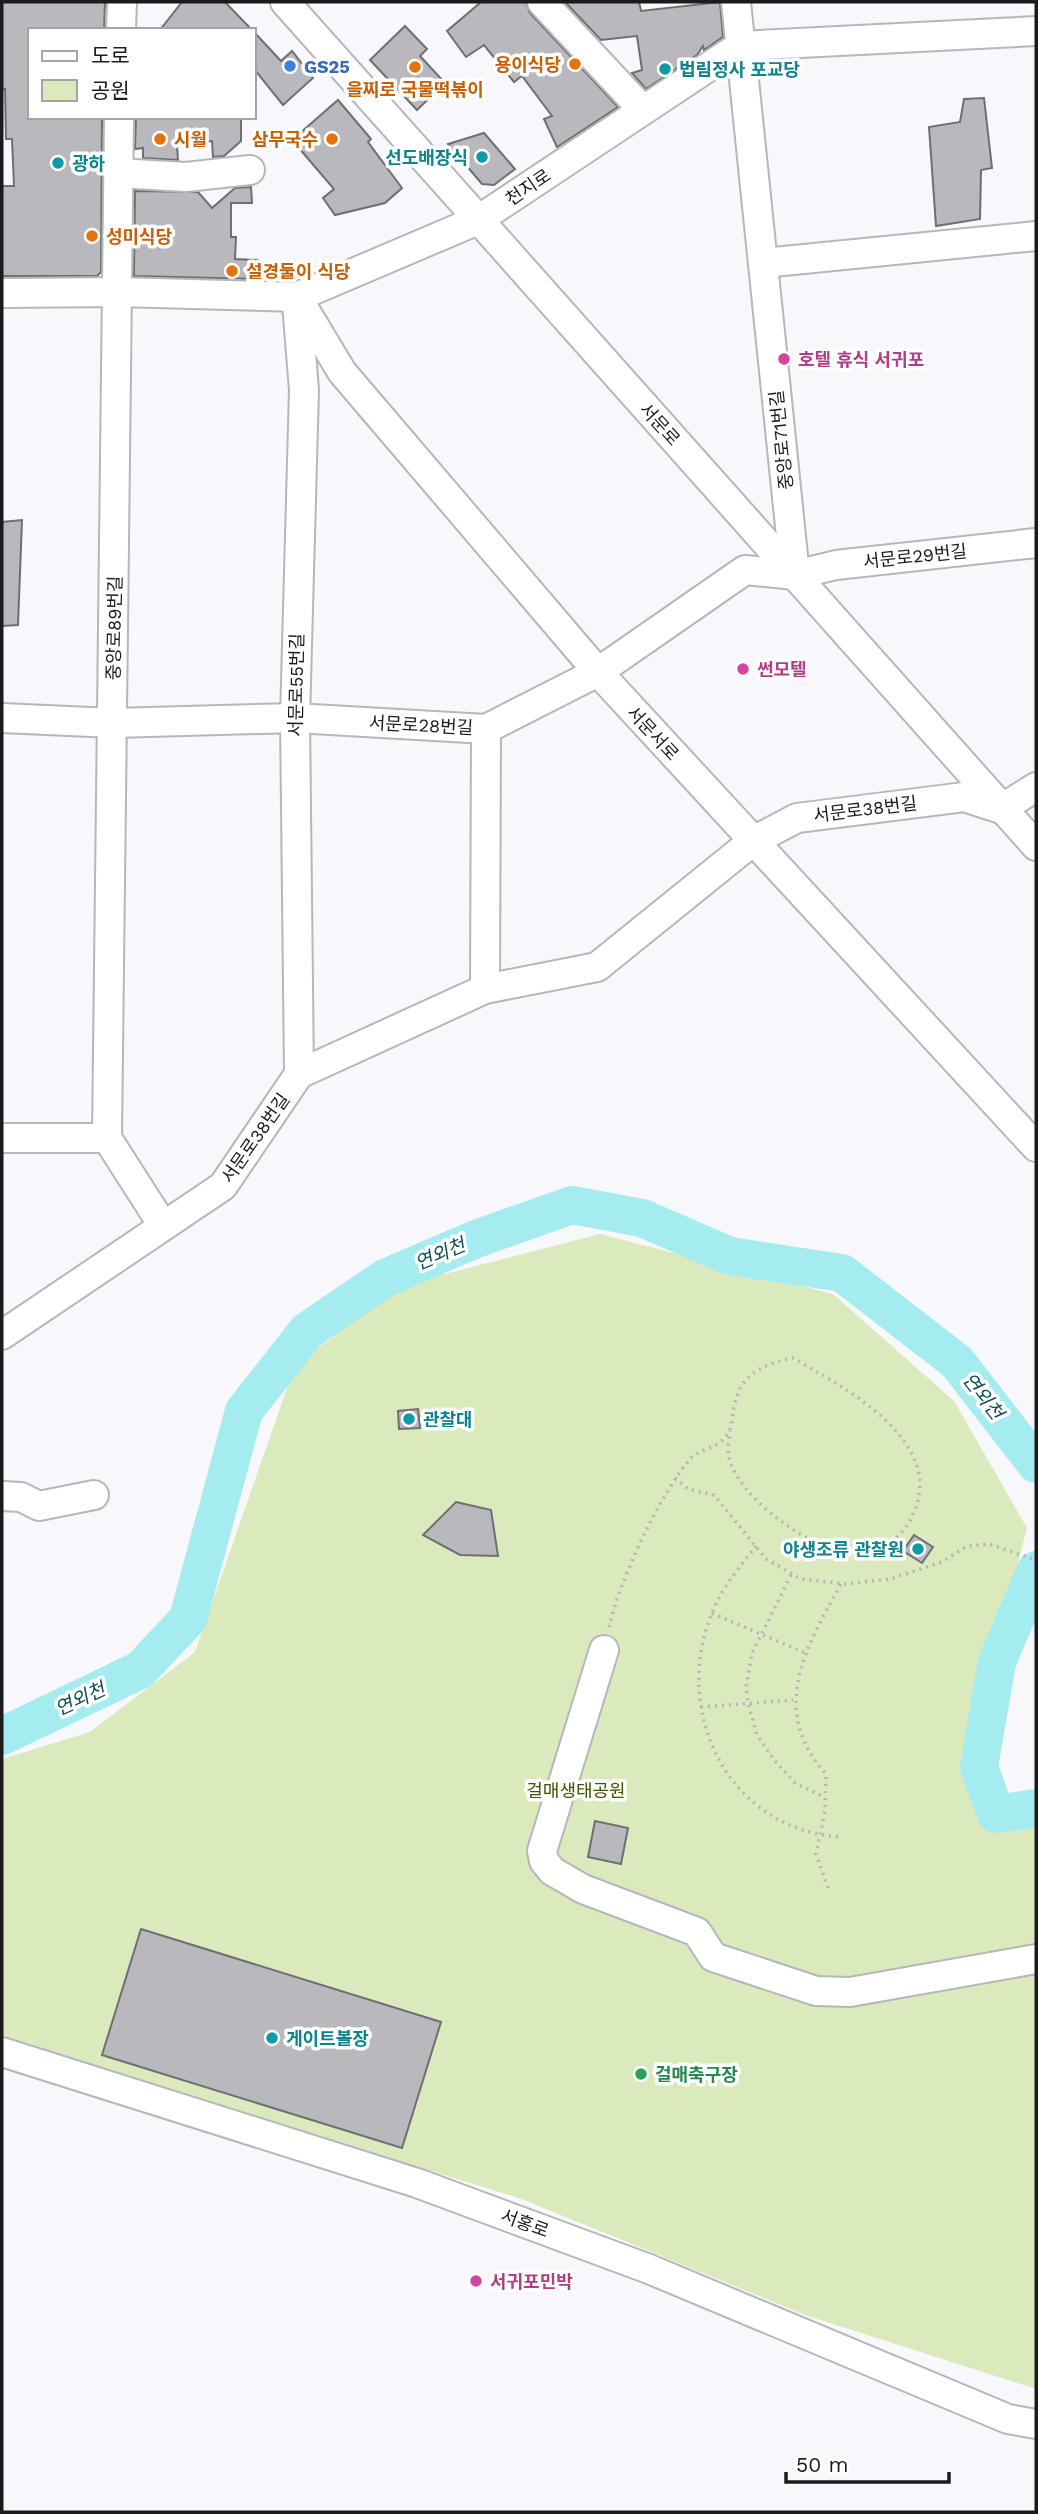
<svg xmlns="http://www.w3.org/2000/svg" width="1038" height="2514" viewBox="0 0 1038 2514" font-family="'Work Sans','Noto Sans KR',sans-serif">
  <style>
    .park { fill: #daeabc }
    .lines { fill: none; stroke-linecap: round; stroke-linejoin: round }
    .river { stroke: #a4ecef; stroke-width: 38 }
    .building { fill: #b9b8bd; stroke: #6f6e73; stroke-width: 2 }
    .minor-casing { stroke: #b6b6bb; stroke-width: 32 }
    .path { stroke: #b5b4b8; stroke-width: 3.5; stroke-dasharray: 2 5; stroke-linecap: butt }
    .minor { stroke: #fff; stroke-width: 28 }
    .food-dot { fill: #e8710a; stroke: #fff; stroke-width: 2.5 }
    .shop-dot { fill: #3f7fe0; stroke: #fff; stroke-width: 2.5 }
    .culture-dot { fill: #0f9aa8; stroke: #fff; stroke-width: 2.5 }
    .hotel-dot { fill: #d1479c; stroke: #fff; stroke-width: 2.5 }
    .leisure-dot { fill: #2e9e5b; stroke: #fff; stroke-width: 2.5 }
    .labels { text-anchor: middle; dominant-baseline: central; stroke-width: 7; stroke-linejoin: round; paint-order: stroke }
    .food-label { font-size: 18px; font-weight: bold; fill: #c56008; stroke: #fff; text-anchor: start }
    .shop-label { font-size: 18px; font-weight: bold; fill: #366cbe; stroke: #fff; text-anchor: start }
    .culture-label { font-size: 18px; font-weight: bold; fill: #0d838f; stroke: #fff; text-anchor: start }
    .street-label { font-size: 18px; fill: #1b1b1d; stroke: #fff }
    .hotel-label { font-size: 18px; font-weight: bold; fill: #b23c85; stroke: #fff; text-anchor: start }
    .park-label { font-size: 18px; fill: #415300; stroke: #fff }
    .leisure-label { font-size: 18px; font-weight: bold; fill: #27864d; stroke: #fff; text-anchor: start }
    .water-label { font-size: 19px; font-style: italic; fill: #0a4c4f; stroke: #fff }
  </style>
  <rect width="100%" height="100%" fill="#f8f7fc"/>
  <path class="park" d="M600,1234L833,1294L954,1401L1027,1528L978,1715L985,1822L1036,1824V2389L808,2316L519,2198L2,2039V1759L90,1732L195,1652L295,1365L402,1285Z"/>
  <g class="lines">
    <g class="river">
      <path d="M1036,1570L997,1662L979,1767L996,1814L1036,1808"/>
      <path d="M2,1736L140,1670L188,1619L244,1411L307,1331L385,1278L476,1239L572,1205L642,1218L730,1256L842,1273L957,1362L1036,1464"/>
    </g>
  </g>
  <g class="building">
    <path d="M2,2H105L104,30H30V117H102L101,272L97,276H2V186H14L12,139H6L5,89H2Z"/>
    <path d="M182,2H225L252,30H160Z"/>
    <path d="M481,2H526L530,13L618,107L557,147L544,119L552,116L522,76L514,82L484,45L466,57L447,31Z"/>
    <path d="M565,2H639L641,11L720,2L723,37L704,50L703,46L697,55L646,89L632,73L642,70L637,36L601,40Z"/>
    <path d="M405,26L427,49L420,56L445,83L417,110L370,60Z"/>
    <path d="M254,32L281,61L292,51L313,78L283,105L254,69Z"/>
    <path d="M984,98L992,168L981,170L980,219L936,226L929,127L960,122L964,99Z"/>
    <path d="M338,100L371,139L368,142L402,188L385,203L335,215L323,198L334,189L292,140Z"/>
    <path d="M136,117H241V141L224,156L213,157L212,141L177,145L178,160L143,158V148L135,149Z"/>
    <path d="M484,133L515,169L494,185L482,184L448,144Z"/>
    <path d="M251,187L252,203H231V237H236L235,259L258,260L257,279L134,276L135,191L198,192L212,208L235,188Z"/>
    <path d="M22,520L18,625L2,626V522Z"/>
    <path d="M418,1409L420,1428L399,1429L398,1411Z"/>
    <path d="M456,1502L491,1510L498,1556L460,1555L423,1535Z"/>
    <path d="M914,1535L933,1547L922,1563L903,1551Z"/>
    <path d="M595,1821L628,1828L621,1864L588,1857Z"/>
    <path d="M141,1929L441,2022L402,2148L102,2055Z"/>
  </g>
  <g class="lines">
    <defs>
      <g id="minor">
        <path d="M285,2L1036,846"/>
        <path d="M542,2L643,110"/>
        <path d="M736,2L795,575"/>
        <path d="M121,30L122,2"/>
        <path d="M118,173L186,177L250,170"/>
        <path d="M763,263L1036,236"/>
        <path d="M2,293L118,292L297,297L478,220L740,46L1036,31"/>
        <path d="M297,297L342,372L598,672L1036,1147"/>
        <path d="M297,304L304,390L295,718L299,1074"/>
        <path d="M2,718L113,723L295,718L486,729L598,672L745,570L795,575L836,565L1036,543"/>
        <path d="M485,989L486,729"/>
        <path d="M2,1138H107L119,117"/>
        <path d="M107,1138L162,1224"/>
        <path d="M2,1335L223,1186L299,1074L485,989L597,967L753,841L797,818L964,797L1001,809L1036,787"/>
        <path d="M2,1496L21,1497L39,1506L94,1495"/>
        <path d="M604,1650L542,1851L544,1861L552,1871L583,1889L697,1932L713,1957L816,1991L850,1992L1036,1959"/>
        <path d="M2,2052L417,2183L649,2269L1008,2419L1036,2424"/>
      </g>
    </defs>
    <use href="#minor" class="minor-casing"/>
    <g class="path">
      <path d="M675,1478L688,1489L714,1495L766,1559L801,1579L846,1584L890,1579L942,1562L967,1546L989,1544L1036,1560"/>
      <path d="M756,1546C739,1568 719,1591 710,1618C673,1717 731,1831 842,1837"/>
      <path d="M791,1575L752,1653L746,1687L748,1703L757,1735L774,1760L796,1784L825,1797"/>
      <path d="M712,1613L805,1653"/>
      <path d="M609,1627C620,1579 658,1498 690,1459C700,1447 716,1452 728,1433C732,1427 732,1416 734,1408C740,1373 762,1365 793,1358C845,1388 947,1441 913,1514C906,1531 893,1544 876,1549C866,1551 848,1553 839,1551C801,1542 739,1496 729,1458C727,1450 729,1439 730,1431"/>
      <path d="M701,1707L793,1700"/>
      <path d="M828,1888L816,1854L825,1811L826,1774C768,1710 806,1647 841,1584"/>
    </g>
    <use href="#minor" class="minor"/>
  </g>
  <g class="food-dot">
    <circle cx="575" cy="64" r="7"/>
    <circle cx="415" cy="67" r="7"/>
    <circle cx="160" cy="139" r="7"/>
    <circle cx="332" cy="139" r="7"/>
    <circle cx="92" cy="236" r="7"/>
    <circle cx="232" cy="271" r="7"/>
  </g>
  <circle class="shop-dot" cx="290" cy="66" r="7"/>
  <g class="culture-dot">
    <circle cx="665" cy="69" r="7"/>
    <circle cx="482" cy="157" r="7"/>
    <circle cx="58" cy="163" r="7"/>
    <circle cx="409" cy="1419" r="7"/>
    <circle cx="918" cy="1549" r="7"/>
    <circle cx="272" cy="2038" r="7"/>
  </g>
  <g class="hotel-dot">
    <circle cx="784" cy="359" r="7"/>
    <circle cx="743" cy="669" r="7"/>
    <circle cx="476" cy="2281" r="7"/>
  </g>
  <circle class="leisure-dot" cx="641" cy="2074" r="7"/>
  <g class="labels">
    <g class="food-label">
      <text x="561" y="64" text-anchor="end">용이식당</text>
      <text x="415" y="89" text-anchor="middle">을찌로 국물떡볶이</text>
      <text x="174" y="139">시월</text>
      <text x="318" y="139" text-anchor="end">삼무국수</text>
      <text x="106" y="236">성미식당</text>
      <text x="246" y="271">설경둘이 식당</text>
    </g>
    <g class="shop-label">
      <text x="304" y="66">GS25</text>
    </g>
    <g class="culture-label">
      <text x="679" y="69">법림정사 포교당</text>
      <text x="468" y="157" text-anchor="end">선도배장식</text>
      <text x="72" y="163">광하</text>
      <text x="423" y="1419">관찰대</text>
      <text x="904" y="1549" text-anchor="end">야생조류 관찰원</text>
      <text x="286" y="2038">게이트볼장</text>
    </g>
    <g class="street-label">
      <text transform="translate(528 187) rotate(-34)">천지로</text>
      <text transform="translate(660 424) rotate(48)">서문로</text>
      <text transform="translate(781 440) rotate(-96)">중앙로71번길</text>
      <text transform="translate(915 556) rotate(-6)">서문로29번길</text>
      <text transform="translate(114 628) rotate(-89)">중앙로89번길</text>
      <text transform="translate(296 685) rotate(-89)">서문로55번길</text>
      <text transform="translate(421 725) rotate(3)">서문로28번길</text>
      <text transform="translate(653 733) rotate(47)">서문서로</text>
      <text transform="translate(865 809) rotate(-7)">서문로38번길</text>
      <text transform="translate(255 1138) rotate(-55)">서문로38번길</text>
      <text transform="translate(525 2223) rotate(20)">서홍로</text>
    </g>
    <g class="hotel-label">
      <text x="798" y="359">호텔 휴식 서귀포</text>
      <text x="757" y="669">썬모텔</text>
      <text x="490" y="2281">서귀포민박</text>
    </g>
    <g class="park-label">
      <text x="576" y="1790">걸매생태공원</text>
    </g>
    <g class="leisure-label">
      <text x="655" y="2074">걸매축구장</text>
    </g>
    <g class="water-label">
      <text transform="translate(440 1254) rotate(-23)">연외천</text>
      <text transform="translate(983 1396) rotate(52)">연외천</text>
      <text transform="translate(80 1699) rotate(-25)">연외천</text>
    </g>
  </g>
  <rect width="1038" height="2514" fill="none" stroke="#1b1b1d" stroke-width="7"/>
  <rect x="28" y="28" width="228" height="91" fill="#ffffff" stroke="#a4a4a5" stroke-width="2"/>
  <rect x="42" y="51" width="35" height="10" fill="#ffffff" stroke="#a4a4a5" stroke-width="2"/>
  <text x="91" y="63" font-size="21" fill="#1b1b1d">도로</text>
  <rect x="42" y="80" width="35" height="21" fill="#daeabc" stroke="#a4a4a5" stroke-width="2"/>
  <text x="91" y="98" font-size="21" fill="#1b1b1d">공원</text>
  <path d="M786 2472v10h163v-10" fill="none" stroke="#1b1b1d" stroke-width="3.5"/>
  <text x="796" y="2472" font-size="21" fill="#1b1b1d" stroke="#ffffff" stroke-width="5" paint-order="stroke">50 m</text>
</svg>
